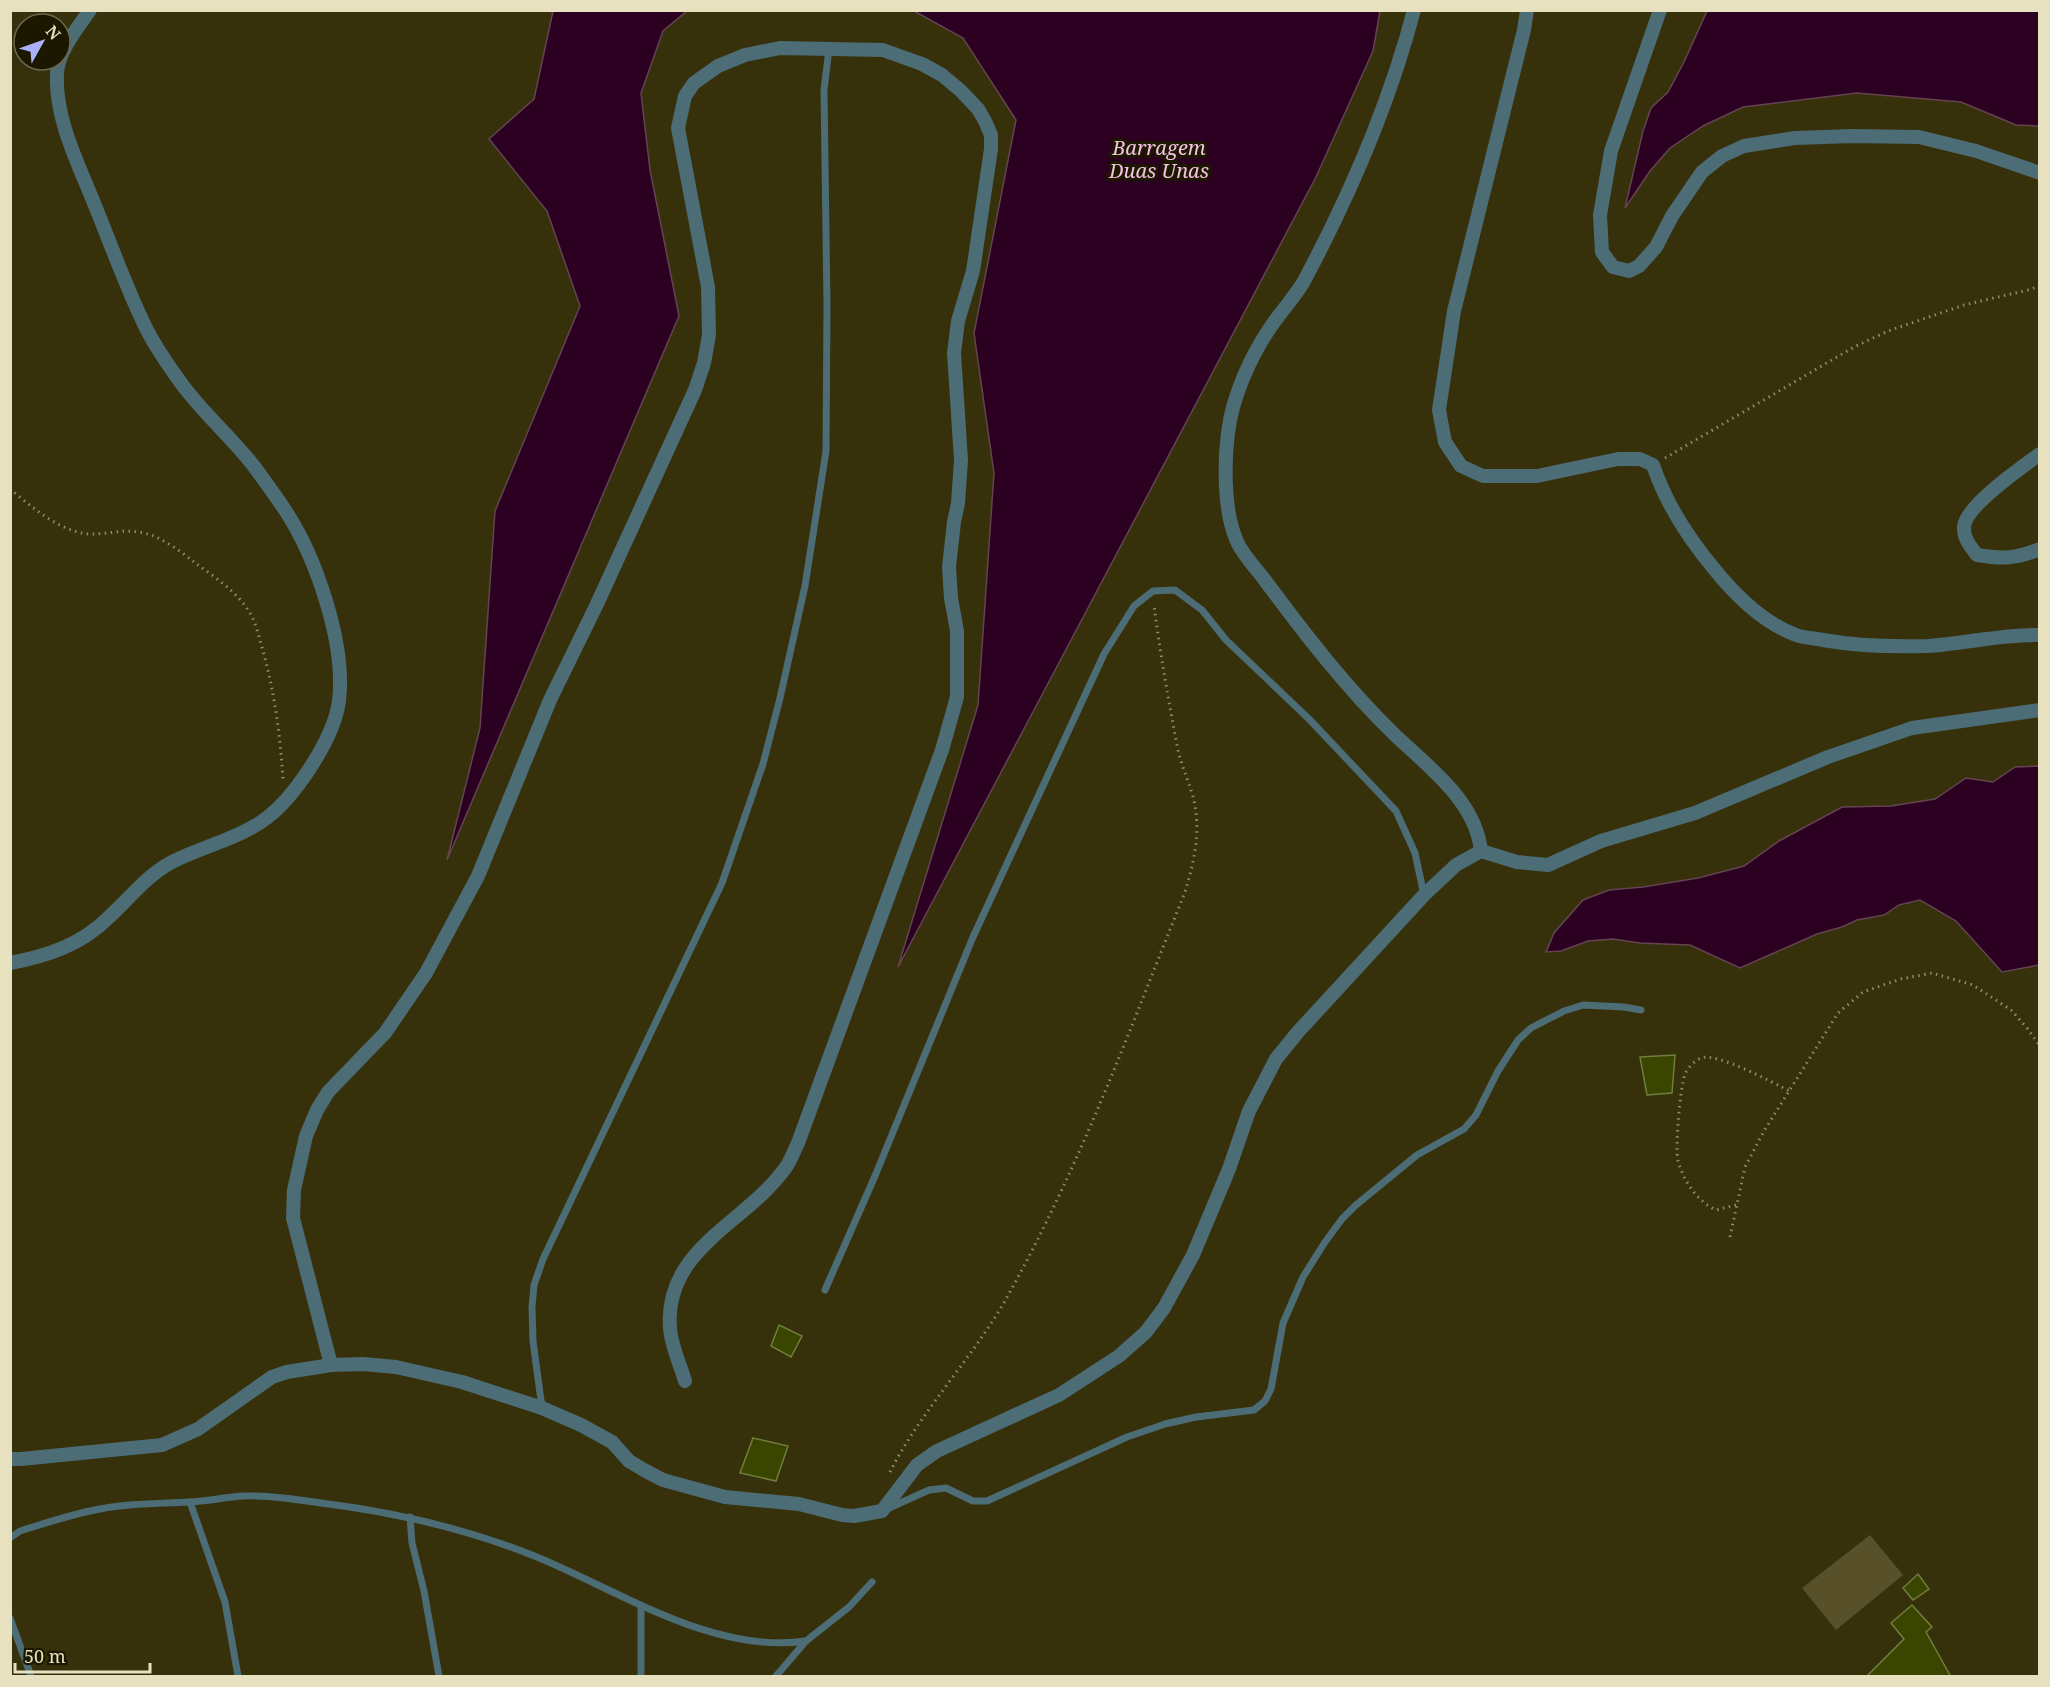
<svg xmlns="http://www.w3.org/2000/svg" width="2050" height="1687" viewBox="0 0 2050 1687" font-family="'Noto Serif',serif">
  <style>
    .green { fill: #575028 }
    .water { fill: #2c0021; stroke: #644451; stroke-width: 1.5 }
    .building { fill: #3a4600; stroke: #6f7e3f; stroke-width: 1.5 }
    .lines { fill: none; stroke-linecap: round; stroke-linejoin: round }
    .path { stroke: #918b68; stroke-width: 3; stroke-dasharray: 1.5 4.5; stroke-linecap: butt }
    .service { stroke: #4c6c76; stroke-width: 7 }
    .minor { stroke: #4c6c76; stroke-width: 14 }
    .labels { text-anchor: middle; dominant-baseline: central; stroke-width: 6; stroke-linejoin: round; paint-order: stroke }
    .water-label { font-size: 20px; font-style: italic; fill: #f5c2e3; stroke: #1c1800 }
  </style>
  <rect width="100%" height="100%" fill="#36300b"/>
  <path class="green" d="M1870,1535L1903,1575L1836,1630L1802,1588Z"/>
  <g class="water">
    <path d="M553,11H687L663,31L641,93L650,170L679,316L447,860L480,728L495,511L580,306L547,211L489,139L534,99Z"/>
    <path d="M914,11H1380L1373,51L1316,177L898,967L978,705L994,473L974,333L1016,120L963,38Z"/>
    <path d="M1707,11H2039V126L2016,125L1961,102L1857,93L1743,107L1703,126L1670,148L1650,171L1625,208L1643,131L1651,108L1668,92L1684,62Z"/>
    <path d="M2039,766V965L2002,972L1956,921L1920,900L1899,905L1884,915L1857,920L1842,927L1817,934L1740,968L1690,945L1640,943L1613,939L1588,941L1561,951L1546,952L1554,933L1583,900L1609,890L1643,887L1698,878L1744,866L1779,841L1842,807L1891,806L1935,799L1966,778L1993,782L2015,767Z"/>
  </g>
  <g class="building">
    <path d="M1675,1055L1672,1093L1647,1095L1640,1057Z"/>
    <path d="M779,1325L802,1336L791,1357L771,1346Z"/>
    <path d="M753,1438L788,1446L776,1481L740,1473Z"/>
    <path d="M1918,1574L1929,1589L1913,1600L1903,1588Z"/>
    <path d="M1912,1605L1932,1627L1926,1632L1951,1677H1866L1904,1639L1891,1623Z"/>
  </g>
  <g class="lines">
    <g class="path">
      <path d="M1665,458L1854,347L1888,331L1964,305L2028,290L2040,286"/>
      <path d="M10,489C32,507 59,531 88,534C105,535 122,529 138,532C158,534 179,550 194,562C213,576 235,590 248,610C255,620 258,633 261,644C274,688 280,733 283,779"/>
      <path d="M1736,1205L1716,1210C1697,1201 1684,1182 1678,1161C1675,1147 1680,1088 1685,1074C1688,1068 1694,1061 1701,1058C1717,1052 1773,1083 1790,1091"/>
      <path d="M1730,1237L1745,1167L1764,1131L1838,1013L1863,992L1901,979L1932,973L1973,985L2011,1010L2027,1028L2040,1046"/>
      <path d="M890,1472C920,1412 972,1359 1006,1299C1079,1169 1130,1029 1185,892C1195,859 1202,827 1192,793C1187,777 1180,762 1177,745C1168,698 1160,652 1154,605"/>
    </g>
    <g class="service">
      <path d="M825,1290L875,1176L973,937L1104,654L1134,606L1153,591L1175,590L1202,610L1226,640L1309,719L1396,811L1415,853L1424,895"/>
      <path d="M542,1408L533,1341L532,1307L534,1285L543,1259L722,883L763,764L780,698L805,586L826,451L827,305L824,90L829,49"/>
      <path d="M190,1502L225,1602L238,1676"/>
      <path d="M887,1509L929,1490L946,1488L973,1501H987L1127,1437L1165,1424L1196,1417L1254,1410L1265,1401L1271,1389L1283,1323L1303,1277L1325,1242L1342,1219L1356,1205L1417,1155L1464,1129L1476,1115L1498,1071L1518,1040L1531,1028L1564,1011L1583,1005L1624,1007L1641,1010"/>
      <path d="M410,1517L412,1543L424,1591L439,1676"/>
      <path d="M10,1538L20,1531C43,1524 66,1516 90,1511C123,1503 156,1504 189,1502C208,1501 226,1497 244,1496C269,1495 296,1499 321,1503C393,1512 464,1528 532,1555C615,1588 712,1655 806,1641"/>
      <path d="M10,1618L31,1676"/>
      <path d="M641,1676V1606"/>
      <path d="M776,1676L806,1641L849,1607L872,1582"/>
    </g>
    <g class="minor">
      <path d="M1527,10L1524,30L1454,311L1439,410L1445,442L1461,466L1483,476H1537L1618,459H1640L1653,465C1666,504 1689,539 1715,570C1736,596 1764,623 1796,635C1804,638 1814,638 1823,640C1857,646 1892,647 1927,646C1964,644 2001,634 2040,635"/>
      <path d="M1660,10L1611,151L1600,215L1602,252L1613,267L1629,271L1639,266L1656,247L1672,216L1702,172L1722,156L1744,146L1795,138L1852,136L1919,137L1976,151L2040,173"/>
      <path d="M2040,454C2022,467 1967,505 1964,526C1963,538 1970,546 1977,555C2002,559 2016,559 2040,549"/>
      <path d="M1481,851L1517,862L1548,865L1601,841L1695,813L1828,757L1912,728L2040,710"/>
      <path d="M10,963C47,956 81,945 108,918C129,899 147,875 172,862C201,847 234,840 261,822C293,801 334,739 339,701C346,644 316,557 285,510C275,495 264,480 253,465C231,437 202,412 181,383C168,365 154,345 145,326C124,283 108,236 89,191C74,155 55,114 57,74C57,53 78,27 90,10"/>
      <path d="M331,1365L293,1218L294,1190L306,1136L317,1110L328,1092L385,1033L426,973L478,876L550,700L597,604L695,390L704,363L709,335L708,287L678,128L685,96L694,83L718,66L745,55L780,48L883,50L922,64L942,75L961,91L978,109L985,121L991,135V149L973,271L958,321L954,353L961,460L958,503L954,522L949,567L951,598L957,631V697L942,750L798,1143C794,1151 791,1160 786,1167C747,1223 664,1248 670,1328C671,1345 680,1364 685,1381"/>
      <path d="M10,1459H21L162,1445L198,1429L272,1377L287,1372L331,1365L363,1364L396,1367L462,1382L542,1408L581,1425L612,1442L629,1461L644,1470L663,1480L725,1497L799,1504L842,1515L854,1516L882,1511L917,1465L937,1451L1059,1395L1119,1356L1146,1332L1164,1308L1193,1255L1229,1169L1249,1111L1276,1059L1297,1033L1424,895L1456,865L1481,851C1476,802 1430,768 1396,736C1347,689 1304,633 1264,579C1255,567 1241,553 1236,539C1224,511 1224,463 1228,433C1232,397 1251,355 1272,325C1282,310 1295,297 1304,281C1350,195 1389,105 1414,10"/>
    </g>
  </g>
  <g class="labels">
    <g class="water-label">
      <text x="1159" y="147">Barragem<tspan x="1159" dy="23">Duas Unas</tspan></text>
    </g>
  </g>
  <rect width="2050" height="1687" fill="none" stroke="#e7e1c0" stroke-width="24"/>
  <g transform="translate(42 42) rotate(50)"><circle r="28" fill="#1c1800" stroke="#6d684d" stroke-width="1.5"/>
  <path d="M0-4.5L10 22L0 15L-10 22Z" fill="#aab0fb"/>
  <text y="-9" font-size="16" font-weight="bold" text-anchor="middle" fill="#e7e1c0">N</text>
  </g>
  <path d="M15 1663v9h135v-9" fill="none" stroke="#e7e1c0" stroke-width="3"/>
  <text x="24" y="1663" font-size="18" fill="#e7e1c0" stroke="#1c1800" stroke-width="4.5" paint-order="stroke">50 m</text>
</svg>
